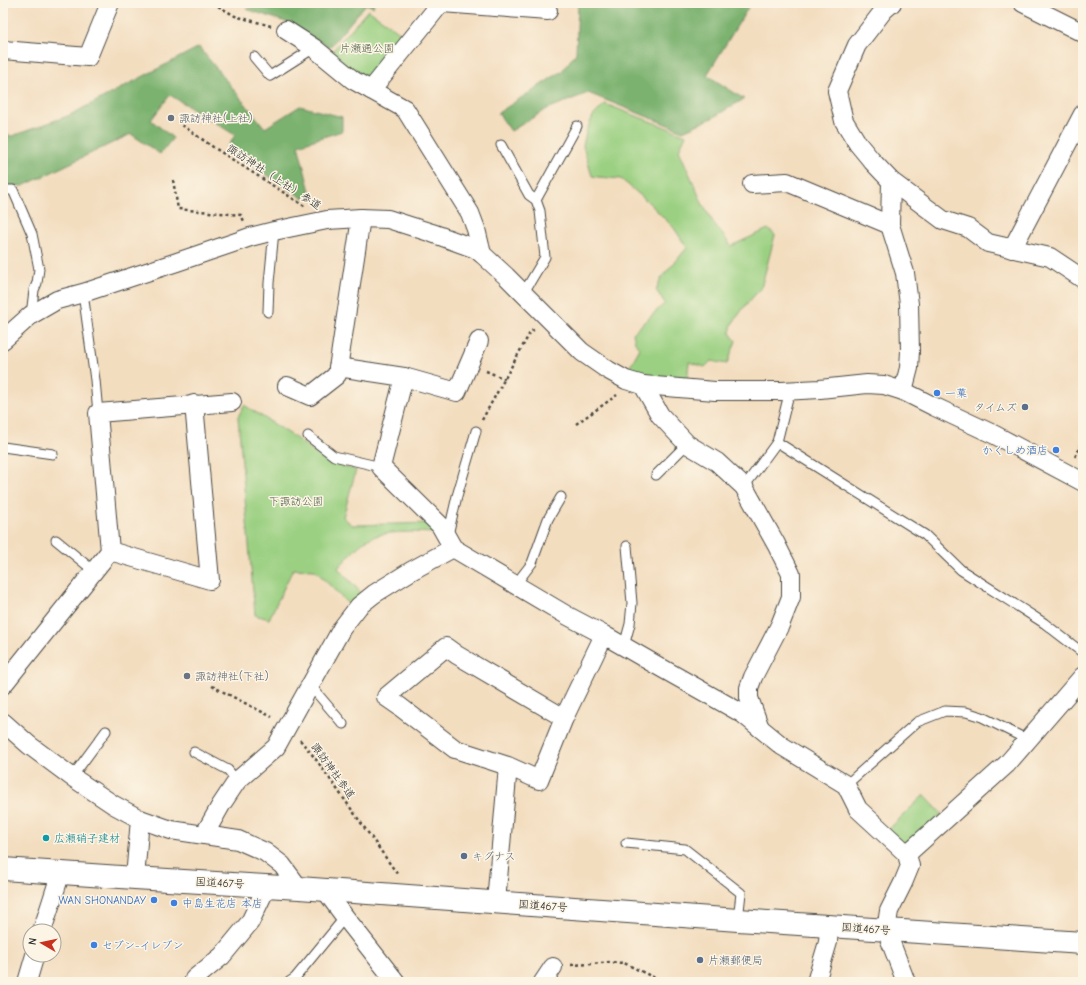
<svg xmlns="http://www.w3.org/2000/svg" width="1086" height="985" viewBox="0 0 1086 985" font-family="'Comic Neue','Klee One',sans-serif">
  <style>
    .green { fill: #9bd082; stroke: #637e56 }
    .forest { fill: #7cb270; stroke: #546e4e }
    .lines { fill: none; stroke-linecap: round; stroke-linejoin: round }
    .lane-casing { stroke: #494641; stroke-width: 11 }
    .street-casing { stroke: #494641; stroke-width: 20 }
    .highway-casing { stroke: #494641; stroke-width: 24 }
    .path { stroke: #494641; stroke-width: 2.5; stroke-dasharray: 3 3; stroke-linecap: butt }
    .lane { stroke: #fff; stroke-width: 9 }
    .street { stroke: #fff; stroke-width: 18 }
    .highway { stroke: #fff; stroke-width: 22 }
    .worship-dot { fill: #6b7280; stroke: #fcf5e5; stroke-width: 1.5 }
    .shop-dot { fill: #3f7fe0; stroke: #fcf5e5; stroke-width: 1.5 }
    .service-dot { fill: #5c6f8a; stroke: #fcf5e5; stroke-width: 1.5 }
    .culture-dot { fill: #0f9aa8; stroke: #fcf5e5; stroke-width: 1.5 }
    .labels { text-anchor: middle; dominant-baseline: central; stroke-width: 3; stroke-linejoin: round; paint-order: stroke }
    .park-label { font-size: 11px; fill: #4d5d45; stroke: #fcf5e5 }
    .worship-label { font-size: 11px; fill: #5b616d; stroke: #fcf5e5; text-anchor: start }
    .street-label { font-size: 11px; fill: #2b2b2b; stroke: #fcf5e5 }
    .shop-label { font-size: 11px; fill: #366cbe; stroke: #fcf5e5; text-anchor: start }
    .service-label { font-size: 11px; fill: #4e5e75; stroke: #fcf5e5; text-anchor: start }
    .culture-label { font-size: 11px; fill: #0d838f; stroke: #fcf5e5; text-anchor: start }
  </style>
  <rect width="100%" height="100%" fill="#fcf5e5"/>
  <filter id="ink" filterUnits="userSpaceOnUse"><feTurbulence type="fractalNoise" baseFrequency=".025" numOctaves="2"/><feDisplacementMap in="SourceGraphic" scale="8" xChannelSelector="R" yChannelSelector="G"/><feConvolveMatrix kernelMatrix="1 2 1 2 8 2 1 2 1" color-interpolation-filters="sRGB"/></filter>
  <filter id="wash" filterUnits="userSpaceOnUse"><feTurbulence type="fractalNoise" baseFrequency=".012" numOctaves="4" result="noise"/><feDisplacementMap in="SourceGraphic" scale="16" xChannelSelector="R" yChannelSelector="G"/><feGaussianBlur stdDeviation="0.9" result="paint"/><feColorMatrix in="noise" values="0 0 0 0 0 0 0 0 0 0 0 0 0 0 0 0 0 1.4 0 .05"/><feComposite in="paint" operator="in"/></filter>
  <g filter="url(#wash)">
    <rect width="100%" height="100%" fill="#f3ddbf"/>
    <g class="green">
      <path d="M368,10L407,37L370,84L329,55Z"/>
      <path d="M605,104L686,135L679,150L703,205L713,222L731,246L768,229L775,235L761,288L745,306L732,324L730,333L736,341L727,364L711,361L705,367L689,362L687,382L637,376L627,372L640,348L635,343L633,333L665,303L656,290L662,277L687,248L674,228L647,201L621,179L598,177L592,176L583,146L586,132L593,116Z"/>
      <path d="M244,405L293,436L327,462L356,470L343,517L352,525L432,523L433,533C413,532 381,530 365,541C357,547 345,560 338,568L364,596L352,608L315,570L293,569L269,619L255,615L238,417Z"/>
      <path d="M924,795L942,814L911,844L902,843L889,829Z"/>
    </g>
    <g class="forest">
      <path d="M267,3H375L373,7L366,4L329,48L289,23L246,9Z"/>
      <path d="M578,3H751L707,75L744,99L712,118L683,131L588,93L547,109L511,131L498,113L562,71L576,53Z"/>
      <path d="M199,47L265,128L300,106L342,117V131L298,145L310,191L304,199L227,149L235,135L170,95L151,120L173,138L160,154L131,134L23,186L3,185V134L12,136L40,126L70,115Z"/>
    </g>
  </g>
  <g filter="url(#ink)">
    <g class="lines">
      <defs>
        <g id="lane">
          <path d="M254,57L270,76L314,48"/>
          <path d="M501,145L529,195L536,200L540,211L545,257L523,294"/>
          <path d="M3,190H13L32,234L39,269L37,283L34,290L31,315"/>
          <path d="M536,200L577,126"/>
          <path d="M83,293L95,380L98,413"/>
          <path d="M268,312L269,283L274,231"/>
          <path d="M308,436L334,456L381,467"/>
          <path d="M777,442L925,535L961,570L1044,623L1083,653"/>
          <path d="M3,447L53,454"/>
          <path d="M656,475L687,444"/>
          <path d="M744,487L777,442L790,390"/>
          <path d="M448,535L457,496L476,431"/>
          <path d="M56,540L94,571"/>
          <path d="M515,585L532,563L548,519L561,497"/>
          <path d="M624,646L630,624L632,603L627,546"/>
          <path d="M310,685L343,724"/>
          <path d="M194,752L228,770L237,781"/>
          <path d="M72,777L106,731"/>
          <path d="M846,785L917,722L945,711L966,712L982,717L1028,740"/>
          <path d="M626,843L685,849L741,893L738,920"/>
          <path d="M289,982L295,978L345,917"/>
        </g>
        <g id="street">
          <path d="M442,3L548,11"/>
          <path d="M892,3L884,10L857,45L837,91L844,121L858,144L872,161L891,181L943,220L968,228L988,243L1050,257L1083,279"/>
          <path d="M1023,3L1083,33"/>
          <path d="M286,30L314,48L353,80L405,109L470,213L476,229L482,254"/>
          <path d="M3,50L88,57L110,3"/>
          <path d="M371,90L441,3"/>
          <path d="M891,181L890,225L905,273L909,304L910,351L909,368L903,391"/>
          <path d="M752,184L787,182L890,225"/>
          <path d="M1012,249L1083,114"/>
          <path d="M3,340L31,315L57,300L83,293L177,262L239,241L250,237L274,231L327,220L361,218L388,219L432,233L476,249L482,254L506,276L582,352L608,370L626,380L643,385L715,391H782L820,389L867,384L884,385L903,391L933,406L995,435L1083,482"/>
          <path d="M338,367L404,377L457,392L479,341"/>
          <path d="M404,377L381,467L440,525L453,548L568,616L604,635L658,666L743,714L782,746L846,785L858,809L907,854"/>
          <path d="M643,385L660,415L687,444L717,462L744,487L776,544L791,574V597L780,625L753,677L749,688V698L760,728"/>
          <path d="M287,386L310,396L337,375L361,218"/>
          <path d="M110,551L210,580L194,404"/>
          <path d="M3,685L110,551L98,413L232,402"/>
          <path d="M564,718L604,635"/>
          <path d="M3,722L29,745L72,777L114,805L140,819L171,830L238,840L265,852L282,865L299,888"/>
          <path d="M204,835L221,805L237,781L276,747L342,628L359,606L374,594L411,571L453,548"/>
          <path d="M135,878L140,819"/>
          <path d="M325,890L345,917L396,982"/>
          <path d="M496,902L508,766L539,780L564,718L457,655L446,647L386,697L399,706L455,749L508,766"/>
          <path d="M42,931L61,872"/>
          <path d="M194,979L222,956L250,922L267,886"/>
          <path d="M27,982L35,955"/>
          <path d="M543,982L553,967"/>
          <path d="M816,982L828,942L829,926"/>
          <path d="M906,982L886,930L889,911L903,883L910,866L907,854L1007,764L1083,676"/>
        </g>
        <path id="highway" d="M3,869L135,878L299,888L738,920L1083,943"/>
      </defs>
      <use href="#lane" class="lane-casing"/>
      <use href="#street" class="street-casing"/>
      <use href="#highway" class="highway-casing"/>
      <g class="path">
        <path d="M213,3L235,16L271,26"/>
        <path d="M182,125L213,147L306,207"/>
        <path d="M173,180L178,209L241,215L244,221"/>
        <path d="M486,371L505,379"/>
        <path d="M482,420L531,331L534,330"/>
        <path d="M576,424L617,395"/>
        <path d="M1075,457L1083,441"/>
        <path d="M212,686L272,717"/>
        <path d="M300,740L315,758L398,875"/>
        <path d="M571,965L592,964L610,962L624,963L659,980L676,982"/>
      </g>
      <use href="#lane" class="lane"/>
      <use href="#street" class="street"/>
      <use href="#highway" class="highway"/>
    </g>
  </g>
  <g class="worship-dot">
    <circle cx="171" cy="118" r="4"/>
    <circle cx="187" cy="676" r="4"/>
  </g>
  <g class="shop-dot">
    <circle cx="937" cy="393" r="4"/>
    <circle cx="1056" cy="450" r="4"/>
    <circle cx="154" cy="900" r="4"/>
    <circle cx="174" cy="903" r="4"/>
    <circle cx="94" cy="945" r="4"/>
  </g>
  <g class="service-dot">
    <circle cx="1025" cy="407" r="4"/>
    <circle cx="464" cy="856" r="4"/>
    <circle cx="700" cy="960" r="4"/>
  </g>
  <circle class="culture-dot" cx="46" cy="838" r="4"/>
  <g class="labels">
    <g class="park-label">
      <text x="367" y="48">片瀬通公園</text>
      <text x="296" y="501">下諏訪公園</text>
    </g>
    <g class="worship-label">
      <text x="179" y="118">諏訪神社(上社)</text>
      <text x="195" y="676">諏訪神社(下社)</text>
    </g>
    <g class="street-label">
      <text transform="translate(274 177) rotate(33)">諏訪神社（上社）参道</text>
      <text transform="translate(333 771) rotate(54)">諏訪神社参道</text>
      <text transform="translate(220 883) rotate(3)">国道467号</text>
      <text transform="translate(543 906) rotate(4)">国道467号</text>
      <text transform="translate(866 929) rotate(4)">国道467号</text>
    </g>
    <g class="shop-label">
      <text x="945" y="393">一菓</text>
      <text x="1048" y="450" text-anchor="end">かくしめ酒店</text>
      <text x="146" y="900" text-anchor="end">WAN SHONANDAY</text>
      <text x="182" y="903">中島生花店 本店</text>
      <text x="102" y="945">セブン-イレブン</text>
    </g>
    <g class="service-label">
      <text x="1017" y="407" text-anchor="end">タイムズ</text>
      <text x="472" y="856">キグナス</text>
      <text x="708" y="960">片瀬郵便局</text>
    </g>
    <g class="culture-label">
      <text x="54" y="838">広瀬硝子建材</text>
    </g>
  </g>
  <rect width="1086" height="985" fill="none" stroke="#fcf5e5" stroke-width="16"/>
  <g transform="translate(42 943) rotate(279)"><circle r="19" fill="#fcf5e5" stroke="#a8a49b"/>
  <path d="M0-3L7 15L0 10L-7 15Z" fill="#c8321e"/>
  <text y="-6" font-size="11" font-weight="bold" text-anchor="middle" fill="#2b2b2b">N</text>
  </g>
</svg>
